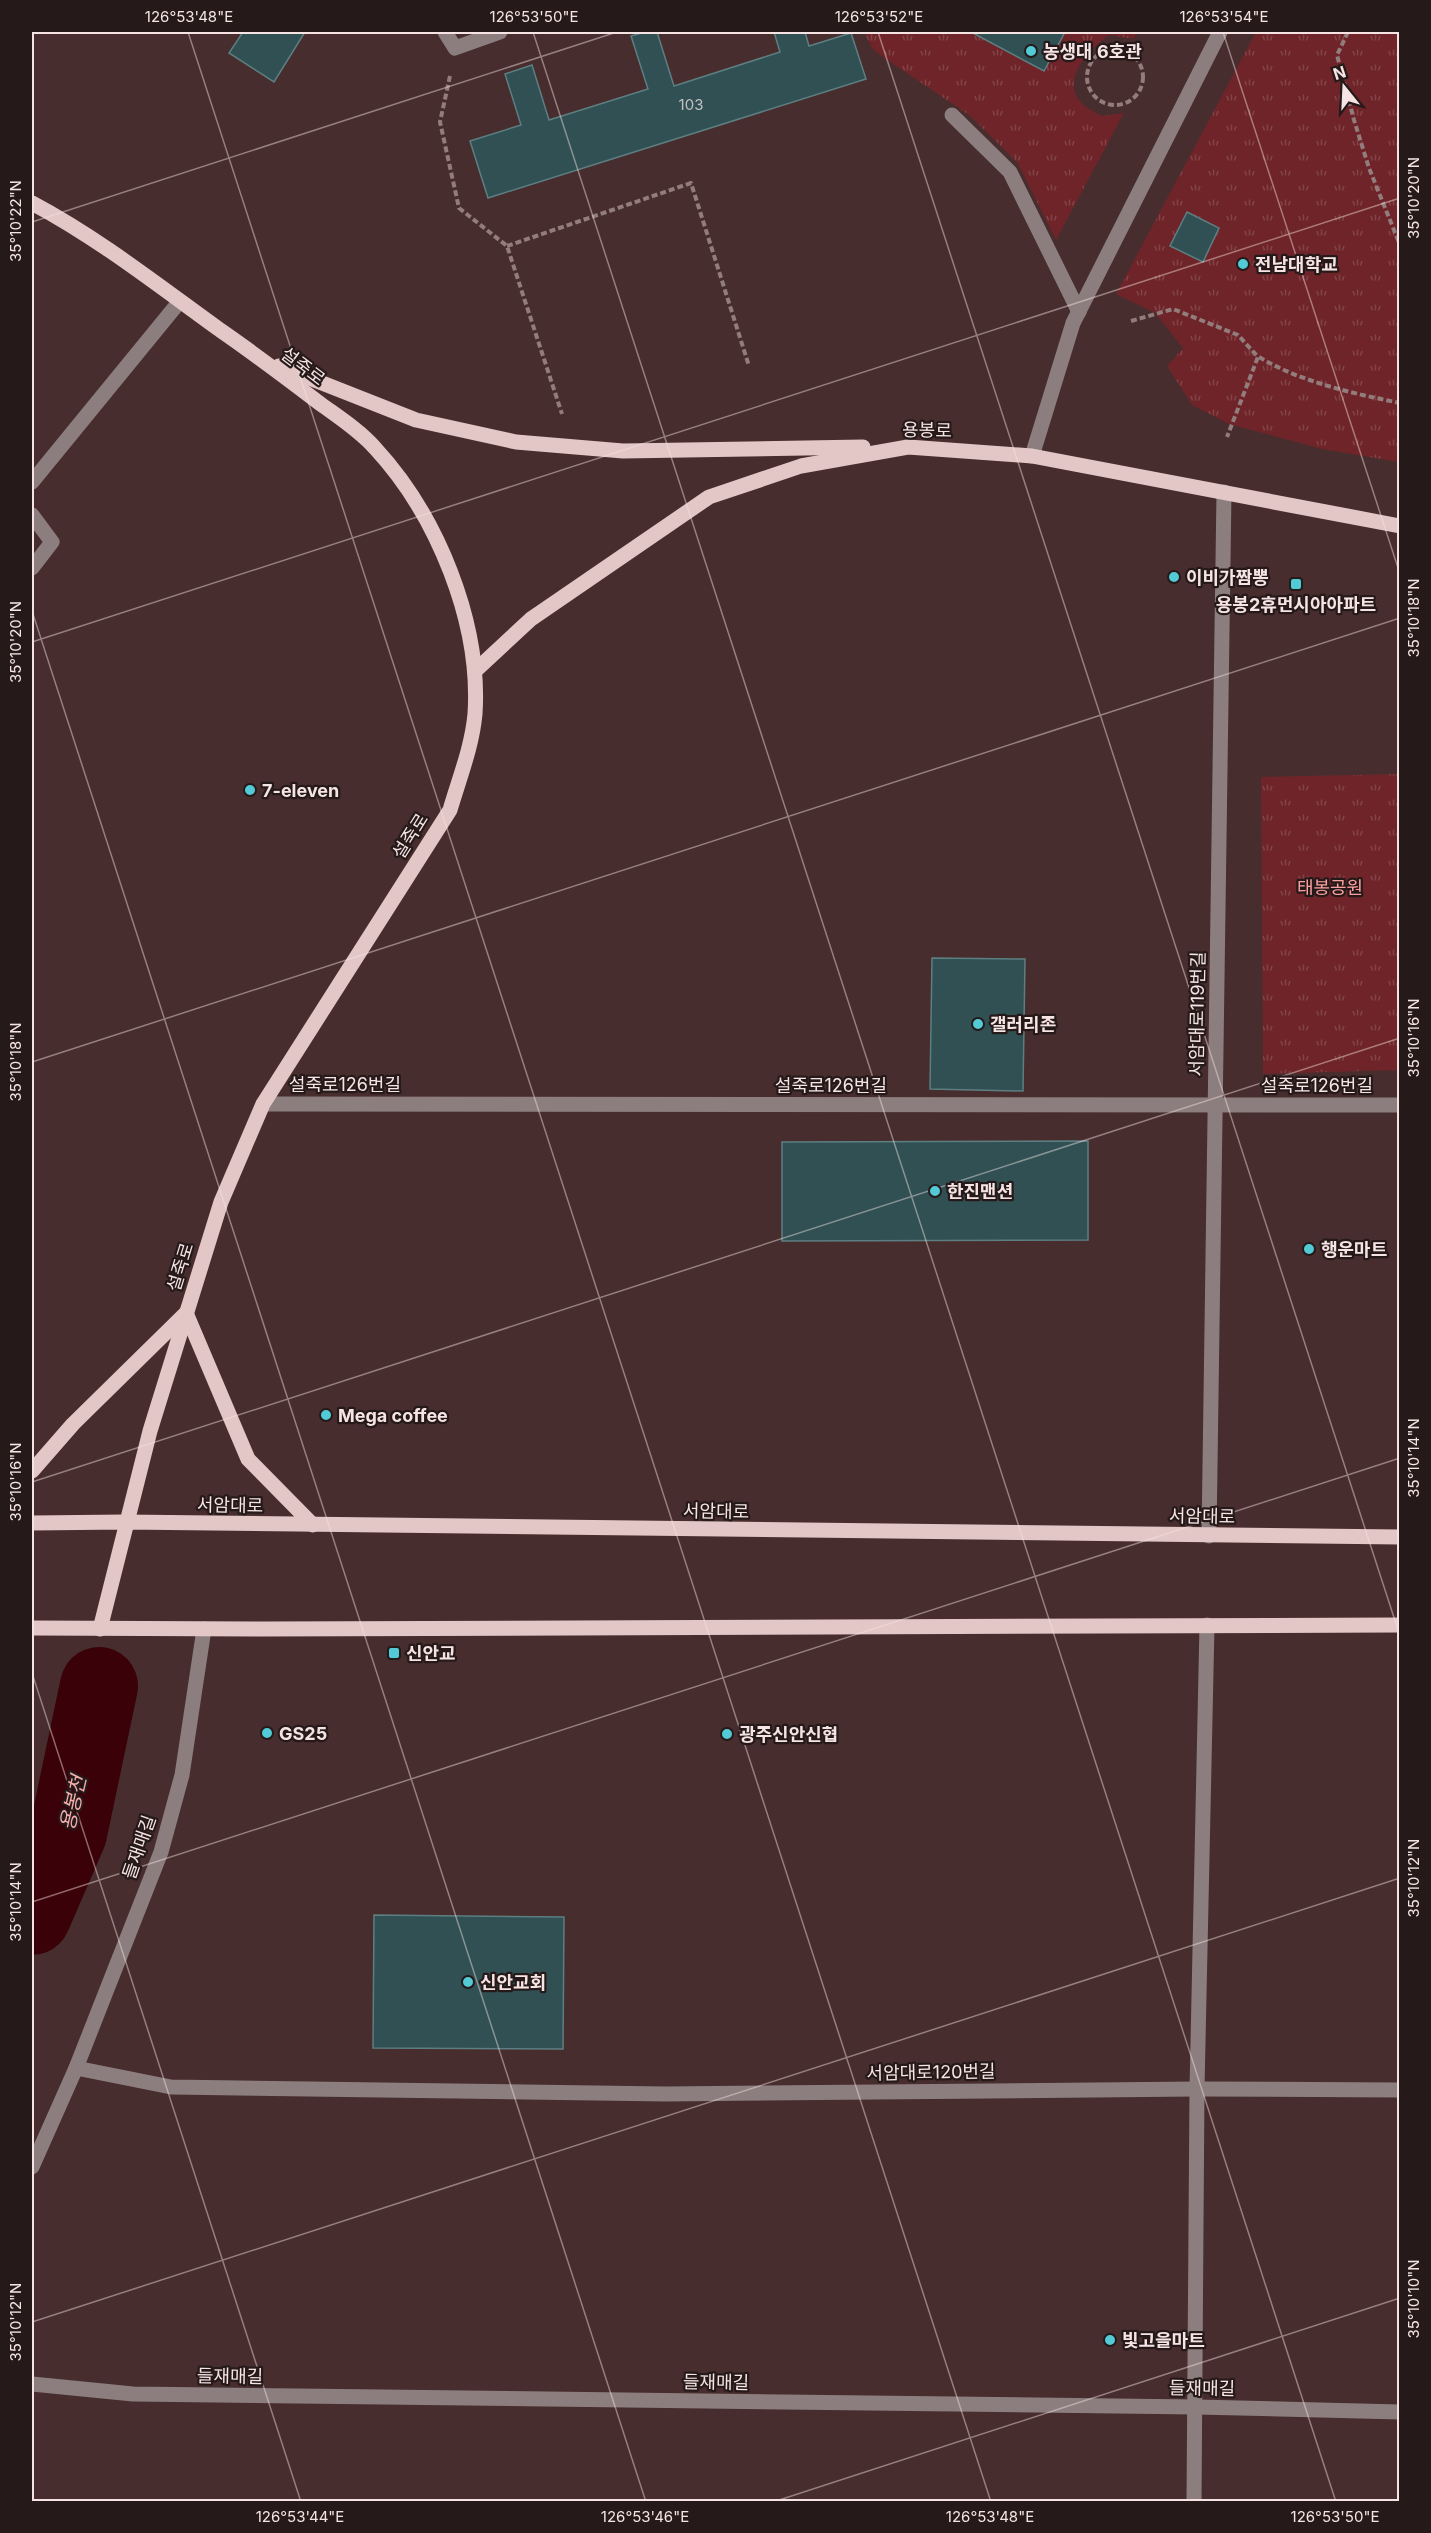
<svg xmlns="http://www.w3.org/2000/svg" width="1431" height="2533" viewBox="0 0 1431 2533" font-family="Inter,'Noto Sans KR',sans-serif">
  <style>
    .grass { fill: url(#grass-tufts) }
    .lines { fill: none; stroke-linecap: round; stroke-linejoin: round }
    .river { stroke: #3b0109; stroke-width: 78 }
    .building { fill: #305053; stroke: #5d7f82; stroke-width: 1.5 }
    .path { stroke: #927c7c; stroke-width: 4; stroke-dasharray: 6 3; stroke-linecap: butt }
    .minor { stroke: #8c7e7e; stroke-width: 15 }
    .major { stroke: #e3c7c6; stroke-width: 15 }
    .ticks { fill: none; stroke: #f6e4e4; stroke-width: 1.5; stroke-opacity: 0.45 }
    .poi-dot { fill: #52cbd7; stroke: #251919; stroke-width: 2 }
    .labels { text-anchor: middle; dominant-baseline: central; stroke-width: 4.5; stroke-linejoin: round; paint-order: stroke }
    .number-label { font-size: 15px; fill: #c4bfc0 }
    .poi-label { font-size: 18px; font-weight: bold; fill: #f6e4e4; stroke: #251919; text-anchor: start }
    .street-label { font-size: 18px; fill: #f6e4e4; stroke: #251919 }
    .park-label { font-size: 18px; fill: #fda1a0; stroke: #251919 }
    .water-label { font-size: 20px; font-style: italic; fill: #f4aeac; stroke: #251919 }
    .neatline { fill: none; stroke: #f6e4e4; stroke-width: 2 }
    .ticks-label { font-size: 15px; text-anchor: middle; fill: #f6e4e4 }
  </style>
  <defs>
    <pattern id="grass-tufts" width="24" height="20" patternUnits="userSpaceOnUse" patternTransform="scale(1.5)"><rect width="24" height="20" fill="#6e2428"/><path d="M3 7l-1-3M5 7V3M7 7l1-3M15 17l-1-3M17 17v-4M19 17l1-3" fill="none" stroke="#834447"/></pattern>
  </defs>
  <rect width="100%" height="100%" fill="#472d2d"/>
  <g class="grass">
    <path d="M864,32H971L1044,70L1065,32H1137L1134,39L1109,35C1092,47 1063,75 1078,99C1083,106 1094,112 1102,116L1124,113L1056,240L1017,162L969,115L880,55L872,48Z"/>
    <path d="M1256,32H1399V462L1322,449L1229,424L1192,405L1167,366L1183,348L1155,313L1116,294Z"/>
    <path d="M1399,774V1070L1263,1074L1261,777Z"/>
  </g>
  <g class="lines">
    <path class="river" d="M32,1916L68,1833L99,1686"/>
  </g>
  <g class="building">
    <path d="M243,32H305L274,82L229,53Z"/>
    <path d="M645,32H657L674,86L780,52L774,32H805L809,46L851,33L866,79L488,198L470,141L521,125L505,74L532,65L549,120L648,89L631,36Z"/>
    <path d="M971,32H1065L1044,71Z"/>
    <path d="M1187,212L1219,228L1203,262L1170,246Z"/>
    <path d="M932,958L1025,959L1023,1091L930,1089Z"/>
    <path d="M1088,1141V1240L782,1241V1142Z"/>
    <path d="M374,1915L564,1917L563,2049L373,2048Z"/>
  </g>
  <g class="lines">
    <g class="path">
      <path d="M1348,32L1337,55L1354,120L1369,168L1400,245"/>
      <circle cx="1115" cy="77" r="28"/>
      <path d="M450,76L440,122L459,208L507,246L562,414"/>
      <path d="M507,246L691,183L749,366"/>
      <path d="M1131,321L1173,309L1238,335L1258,357L1227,437"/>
      <path d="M1259,357C1301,382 1351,393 1400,403"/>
    </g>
    <g class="minor">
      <path d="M445,32L455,48L500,32"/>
      <path d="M952,115L1010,172L1079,312"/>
      <path d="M1032,456L1073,323L1220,32"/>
      <path d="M32,482L180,301"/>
      <path d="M32,515L52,542L32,568"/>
      <path d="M263,1104L1400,1105"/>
      <path d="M1209,1536L1224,492"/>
      <path d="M76,2068L171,2087L666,2094L1197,2089L1400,2090"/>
      <path d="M32,2167L76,2068L161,1852L182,1775L204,1629"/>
      <path d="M32,2384L133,2394L1196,2407L1400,2412"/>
      <path d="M1194,2502L1197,2089L1207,1625"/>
    </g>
    <g class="major">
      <path d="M32,203C98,238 159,286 220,330C255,354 289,380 322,405C340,418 360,431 375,448C437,515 481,622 475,714C472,747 459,779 450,810L263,1104L221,1202L150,1431L100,1629"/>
      <path d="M279,366L416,420L516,442L623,451L863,447"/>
      <path d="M475,671L531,619L709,497L801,466L908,447L1032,456L1400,526"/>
      <path d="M32,1471L73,1424L186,1313L248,1459L313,1525"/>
      <path d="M32,1523L125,1522L1400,1537"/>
      <path d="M32,1628L264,1629L1400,1625"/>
    </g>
  </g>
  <path class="ticks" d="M188,32L991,2502M533,32L1336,2502M878,32L1400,1636M1223,32L1400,574M32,222L617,32M32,611L646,2502M32,642L1400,198M32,1062L1400,618M32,1482L1400,1038M32,1673L301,2502M32,1902L1400,1458M32,2322L1400,1878M773,2502L1400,2298"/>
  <g class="poi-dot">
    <circle cx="1031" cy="51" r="6"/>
    <circle cx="1243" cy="264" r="6"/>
    <circle cx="1174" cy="577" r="6"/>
    <rect x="1290" y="578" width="12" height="12" rx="3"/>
    <circle cx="250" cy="790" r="6"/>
    <circle cx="978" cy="1024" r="6"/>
    <circle cx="935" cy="1191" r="6"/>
    <circle cx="1309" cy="1249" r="6"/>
    <circle cx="326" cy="1415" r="6"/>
    <rect x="388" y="1647" width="12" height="12" rx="3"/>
    <circle cx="267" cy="1733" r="6"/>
    <circle cx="727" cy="1734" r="6"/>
    <circle cx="468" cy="1982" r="6"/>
    <circle cx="1110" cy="2340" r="6"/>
  </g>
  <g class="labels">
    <g class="number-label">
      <text x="691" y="104">103</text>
    </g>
    <g class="poi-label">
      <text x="1043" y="51">농생대 6호관</text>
      <text x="1255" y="264">전남대학교</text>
      <text x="1186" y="577">이비가짬뽕</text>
      <text x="1296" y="604" text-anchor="middle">용봉2휴먼시아아파트</text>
      <text x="262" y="790">7-eleven</text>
      <text x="990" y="1024">갤러리존</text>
      <text x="947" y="1191">한진맨션</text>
      <text x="1321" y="1249">행운마트</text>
      <text x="338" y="1415">Mega coffee</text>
      <text x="406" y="1653">신안교</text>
      <text x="279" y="1733">GS25</text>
      <text x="739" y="1734">광주신안신협</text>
      <text x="480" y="1982">신안교회</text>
      <text x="1122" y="2340">빛고을마트</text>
    </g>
    <g class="street-label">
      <text transform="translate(303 366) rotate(37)">설죽로</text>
      <text transform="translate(927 430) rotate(1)">용봉로</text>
      <text transform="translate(410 836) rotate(-58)">설죽로</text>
      <text transform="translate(1197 1014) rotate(-89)">서암대로119번길</text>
      <text x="345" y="1084">설죽로126번길</text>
      <text x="831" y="1085">설죽로126번길</text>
      <text x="1317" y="1085">설죽로126번길</text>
      <text transform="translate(180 1267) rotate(-73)">설죽로</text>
      <text transform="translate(230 1505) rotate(1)">서암대로</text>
      <text transform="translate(716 1511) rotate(1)">서암대로</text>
      <text transform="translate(1202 1516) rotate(1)">서암대로</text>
      <text transform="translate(139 1847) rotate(-71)">들재매길</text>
      <text transform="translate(931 2072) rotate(-1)">서암대로120번길</text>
      <text transform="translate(230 2376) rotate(1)">들재매길</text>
      <text transform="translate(716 2382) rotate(1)">들재매길</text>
      <text transform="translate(1202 2388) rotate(1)">들재매길</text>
    </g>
    <g class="park-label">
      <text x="1330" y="887">태봉공원</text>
    </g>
    <g class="water-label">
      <text transform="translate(73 1803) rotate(-77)">용봉천</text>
    </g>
  </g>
  <rect width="1431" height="2533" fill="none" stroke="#251919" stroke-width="66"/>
  <g transform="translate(1344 87) rotate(342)" stroke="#251919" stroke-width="4.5" paint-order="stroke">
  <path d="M0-4.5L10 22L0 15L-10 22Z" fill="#f6e4e4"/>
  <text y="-9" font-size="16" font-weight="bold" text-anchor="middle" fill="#f6e4e4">N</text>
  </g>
  <rect x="33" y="33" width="1365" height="2467" class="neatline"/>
  <g class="ticks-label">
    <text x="189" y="22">126°53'48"E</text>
    <text x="534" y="22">126°53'50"E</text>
    <text x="879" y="22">126°53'52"E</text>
    <text x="1224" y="22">126°53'54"E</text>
    <text transform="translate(1414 198) rotate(-90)" y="5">35°10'20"N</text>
    <text transform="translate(16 221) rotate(-90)" y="5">35°10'22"N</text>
    <text transform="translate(1414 618) rotate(-90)" y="5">35°10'18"N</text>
    <text transform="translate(16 642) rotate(-90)" y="5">35°10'20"N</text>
    <text transform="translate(1414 1038) rotate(-90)" y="5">35°10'16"N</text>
    <text transform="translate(16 1062) rotate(-90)" y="5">35°10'18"N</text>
    <text transform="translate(1414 1458) rotate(-90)" y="5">35°10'14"N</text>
    <text transform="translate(16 1482) rotate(-90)" y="5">35°10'16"N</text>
    <text transform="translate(1414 1878) rotate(-90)" y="5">35°10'12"N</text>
    <text transform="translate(16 1902) rotate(-90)" y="5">35°10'14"N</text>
    <text transform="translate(1414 2299) rotate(-90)" y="5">35°10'10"N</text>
    <text transform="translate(16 2322) rotate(-90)" y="5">35°10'12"N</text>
    <text x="300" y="2522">126°53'44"E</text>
    <text x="645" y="2522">126°53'46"E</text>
    <text x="990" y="2522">126°53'48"E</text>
    <text x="1335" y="2522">126°53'50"E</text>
  </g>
</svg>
